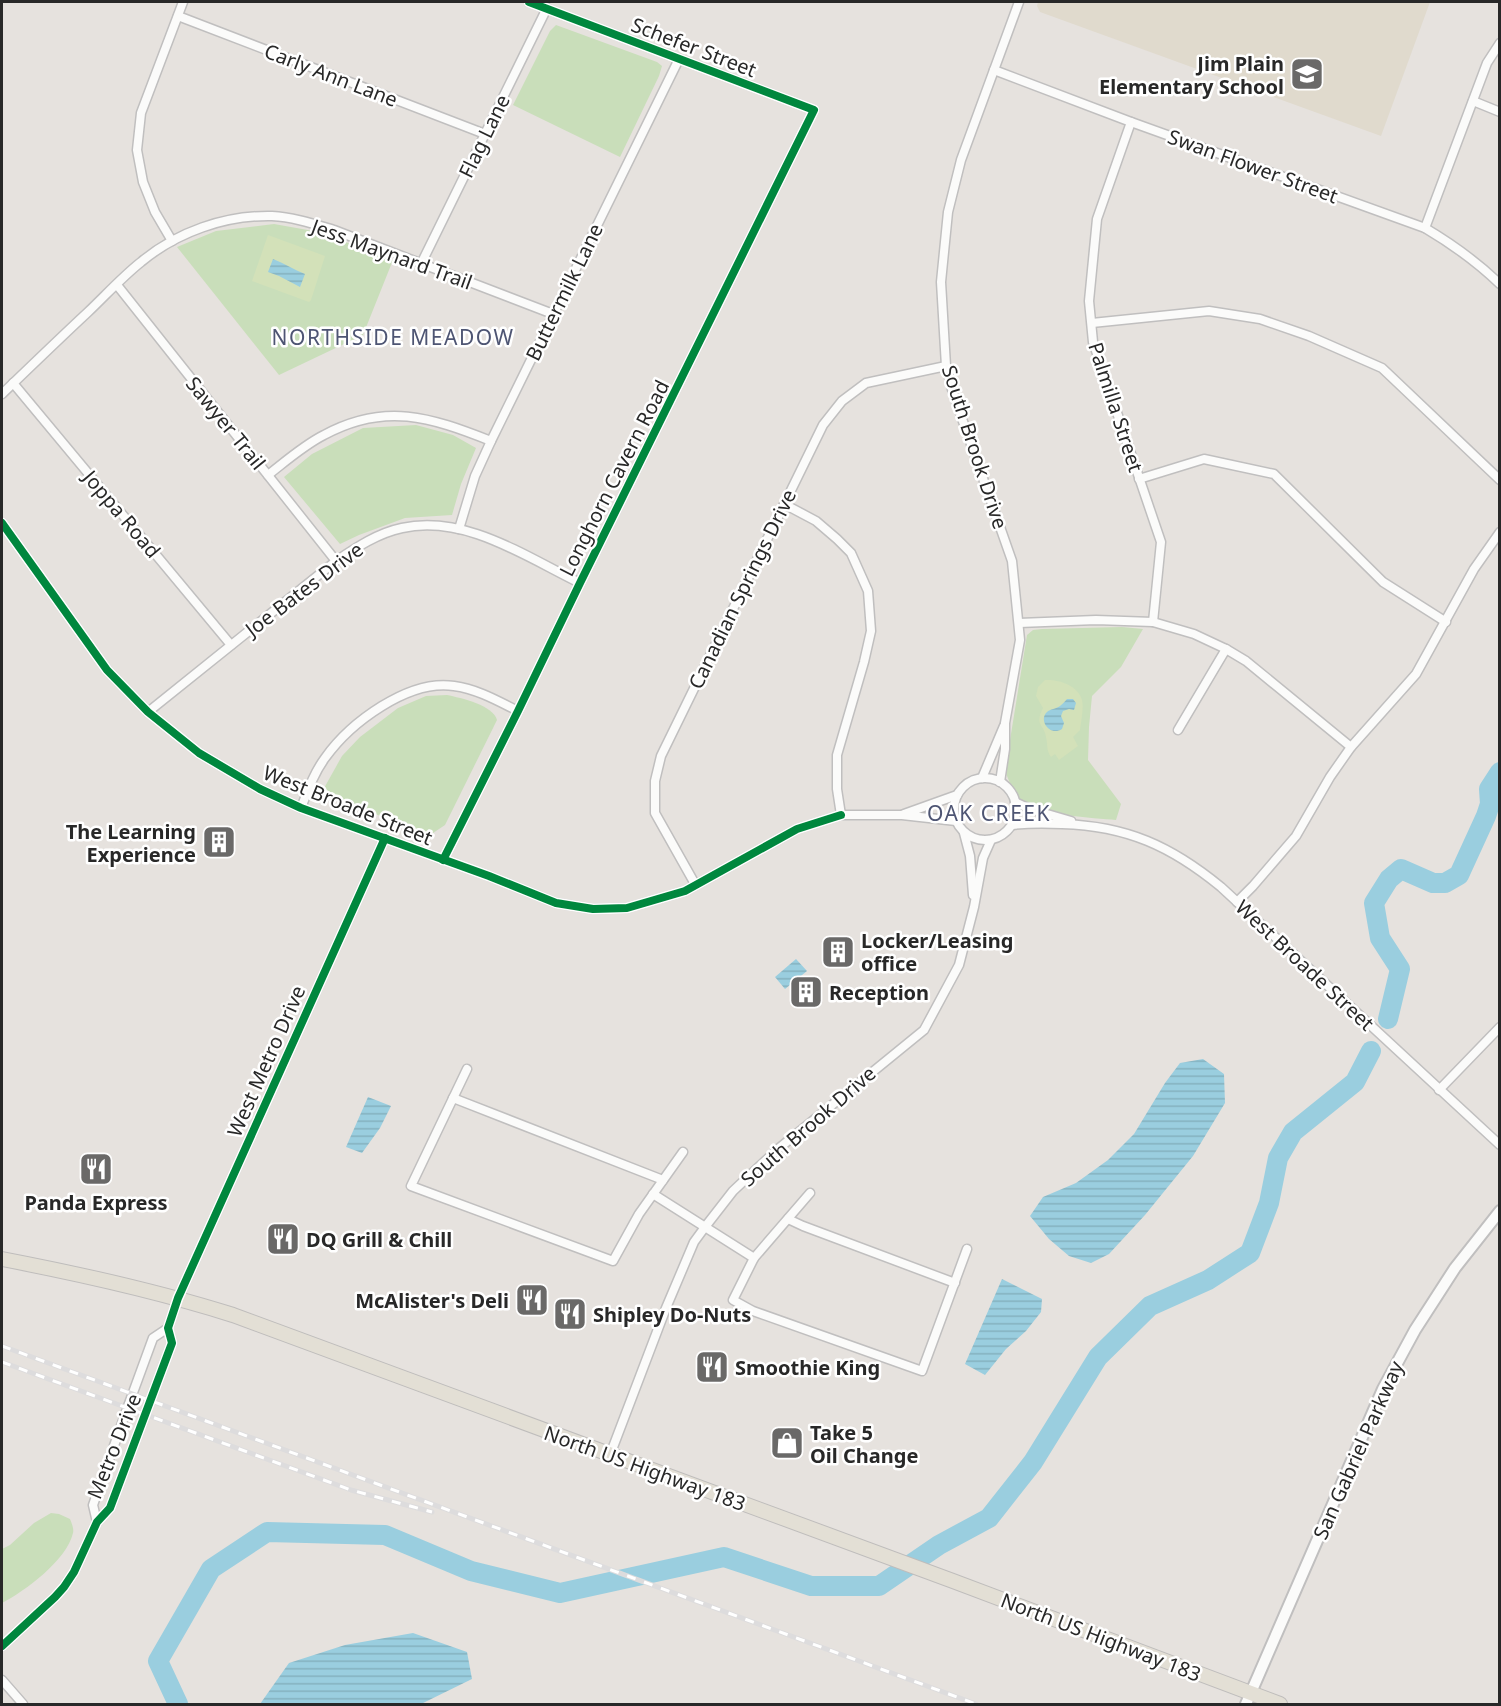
<svg xmlns="http://www.w3.org/2000/svg" width="1501" height="1706" viewBox="0 0 1501 1706" font-family="'Noto Sans',sans-serif">
  <style>
    .education { fill: #e0dacd }
    .grass { fill: #c9deba }
    .pitch { fill: #d3e1b9 }
    .water { fill: url(#water-rules) }
    .lines { fill: none; stroke-linecap: round; stroke-linejoin: round }
    .river { stroke: #9acedf; stroke-width: 20 }
    .minor-casing { stroke: #c0bfbf; stroke-width: 11 }
    .tertiary-casing { stroke: #c0bfbf; stroke-width: 14 }
    .primary-casing { stroke: #bfbdbc; stroke-width: 16 }
    .minor { stroke: #fbfbfa; stroke-width: 8 }
    .tertiary { stroke: #fbfbfa; stroke-width: 10 }
    .primary { stroke: #e3dfd5; stroke-width: 14 }
    .rail-casing { stroke: #dddcdd; stroke-width: 5 }
    .rail { stroke: #fff; stroke-width: 3; stroke-dasharray: 9; stroke-linecap: butt }
    .cycleway-casing { stroke: #fff; stroke-width: 11 }
    .cycleway { stroke: #00873e; stroke-width: 8 }
    .labels { text-anchor: middle; dominant-baseline: central; stroke-width: 5; stroke-linejoin: round; paint-order: stroke }
    .street-label { font-size: 20px; fill: #282828; stroke: #fff }
    .poi-label { font-size: 20px; font-weight: bold; fill: #282828; stroke: #fff; text-anchor: start }
    .neighbourhood-label { font-size: 21px; letter-spacing: 1.5px; fill: #4e5573; stroke: #fff }
  </style>
  <defs>
    <pattern id="water-rules" width="6" height="5" patternUnits="userSpaceOnUse" patternTransform="scale(1.5)"><rect width="6" height="5" fill="#9acedf"/><path d="M0 2.5h6" fill="none" stroke="#85b1bf"/></pattern>
  </defs>
  <rect width="100%" height="100%" fill="#e6e2de"/>
  <path class="education" d="M1038,2H1430L1381,136L1040,12L1037,6Z"/>
  <g class="grass">
    <path d="M556,25L657,62L662,66L659,76L620,157L513,105L550,31Z"/>
    <path d="M274,224L319,232L393,260L363,335L279,375L177,247L216,231Z"/>
    <path d="M416,425L453,435L476,448L461,484L452,515L405,518L359,535L340,544L284,477L312,454L363,428Z"/>
    <path d="M1122,627L1143,629L1121,667L1092,696L1089,727L1088,760L1121,804L1116,820C1094,818 1036,815 1021,800C1013,792 1009,781 1005,771L1027,635L1033,630L1042,629Z"/>
    <path d="M447,695C461,698 493,705 497,720L445,825L430,835L331,797L323,790L342,756L360,737L398,708L426,696Z"/>
    <path d="M51,1513L59,1514L70,1519C72,1524 74,1529 73,1533C67,1560 25,1591 2,1603V1549L10,1545L34,1523Z"/>
  </g>
  <g class="pitch">
    <path d="M268,235L325,256L311,300L309,302L252,281Z"/>
    <path d="M1045,680C1058,679 1078,685 1082,700C1084,708 1081,721 1080,730L1073,737L1078,746L1059,760L1055,754L1051,757C1046,750 1048,745 1046,737C1044,723 1034,726 1043,708L1036,696L1038,687Z"/>
  </g>
  <g class="water">
    <path d="M273,259C284,263 294,270 305,274L300,287L279,276L268,272Z"/>
    <path d="M1067,699H1073L1076,703L1074,710L1069,709L1063,711L1061,716L1064,723L1062,729C1050,737 1038,720 1047,712C1050,709 1056,709 1060,706C1063,704 1065,701 1067,699Z"/>
    <path d="M796,959L807,971L785,989L775,977Z"/>
    <path d="M1203,1059L1224,1074L1225,1103L1193,1156L1145,1215L1109,1254L1091,1263L1069,1256L1049,1239L1030,1216L1043,1197L1076,1183L1108,1160L1134,1134L1165,1083L1180,1063Z"/>
    <path d="M368,1097L391,1106L380,1128L362,1153L346,1147Z"/>
    <path d="M1002,1279L1042,1299L1041,1312L1026,1331L1006,1349L985,1375L965,1364Z"/>
    <path d="M413,1633L467,1652L472,1679L421,1704H260L289,1663L345,1645Z"/>
  </g>
  <g class="lines">
    <g class="river">
      <path d="M1388,1019L1400,969L1380,938L1374,903L1389,879L1401,869L1433,883H1445L1459,875L1486,816L1490,804L1489,789L1500,772"/>
      <path d="M178,1704L158,1661L211,1569L267,1532L385,1535L471,1571L560,1593L724,1557L811,1586H879L939,1545L989,1518L1033,1462L1098,1357L1150,1306L1208,1280L1250,1253L1269,1203L1278,1158L1293,1132L1355,1082L1371,1051"/>
    </g>
    <defs>
      <g id="minor">
        <path d="M178,16L485,134"/>
        <path d="M994,70L1131,122L1425,228C1452,244 1477,262 1500,284"/>
        <path d="M1473,101L1500,112"/>
        <path d="M1131,122L1097,219L1089,301L1093,342L1161,542L1153,622"/>
        <path d="M1425,228L1487,63L1500,43"/>
        <path d="M172,241L155,212L143,182L137,150L141,113L183,2"/>
        <path d="M421,264L547,8"/>
        <path d="M117,285L336,561"/>
        <path d="M1092,323L1209,311L1260,319L1309,336L1382,368L1500,480"/>
        <path d="M13,383L231,645"/>
        <path d="M2,394C30,367 59,339 88,312C105,296 122,277 141,262C177,232 225,215 272,216C293,217 314,224 334,230L553,314"/>
        <path d="M268,475C286,461 304,445 324,435C385,402 430,417 491,441"/>
        <path d="M1139,479L1204,459L1274,474L1383,582L1446,622"/>
        <path d="M784,504L816,521L837,539L851,553L868,591L871,631L864,662L837,755V789L841,815"/>
        <path d="M2,523L107,670L148,712L199,753L260,789L301,808L489,876L556,903L593,909L627,908L685,891L797,829L841,815H902L956,821"/>
        <path d="M459,529L475,476L491,441L679,59"/>
        <path d="M1019,623L1096,620L1153,622L1194,634L1226,649L1246,661L1351,747"/>
        <path d="M148,712L336,561C357,547 378,533 402,528C465,514 526,557 580,583"/>
        <path d="M1178,730L1226,649"/>
        <path d="M982,778L1004,726"/>
        <circle cx="985" cy="809" r="31"/>
        <path d="M1000,782L1005,749V723L1020,640L1012,561L953,393L946,366L941,282L948,212L961,160L1019,2"/>
        <path d="M1015,802L1030,809L1071,821"/>
        <path d="M301,808C308,790 314,773 325,758C350,723 408,679 454,686C477,689 498,701 518,711"/>
        <path d="M904,814L957,795"/>
        <path d="M1012,825C1029,823 1045,823 1062,824C1127,826 1171,846 1221,887L1500,1145"/>
        <path d="M964,833L970,856L973,895"/>
        <path d="M443,860L518,711L580,583L814,110L529,2"/>
        <path d="M695,884L655,813V781L661,756L823,425L842,401L866,383L946,366"/>
        <path d="M1237,902L1253,886L1296,836L1330,777L1351,747L1416,674L1474,569L1500,532"/>
        <path d="M467,1069L411,1186L613,1261L639,1214L683,1152"/>
        <path d="M1439,1090L1500,1027"/>
        <path d="M453,1098L663,1180"/>
        <path d="M810,1193L754,1258L733,1300L753,1311L922,1371L967,1249"/>
        <path d="M653,1194L754,1258"/>
        <path d="M788,1219L803,1226L955,1283"/>
        <path d="M610,1455L666,1308L694,1242L705,1227L733,1191L778,1149L924,1030L959,965L974,907L983,858L991,840"/>
        <path d="M97,1522L93,1505L127,1409L153,1338L168,1328"/>
        <path d="M2,1646L55,1597L64,1587L74,1572L97,1522L110,1508L172,1343L168,1328L178,1298L385,838"/>
        <path d="M2,1680L23,1704"/>
      </g>
      <path id="tertiary" d="M1246,1704L1383,1389L1415,1330L1455,1268L1500,1211"/>
      <path id="primary" d="M2,1259C80,1274 157,1291 233,1315L953,1581L1280,1704"/>
    </defs>
    <use href="#minor" class="minor-casing"/>
    <use href="#tertiary" class="tertiary-casing"/>
    <use href="#primary" class="primary-casing"/>
    <use href="#minor" class="minor"/>
    <use href="#tertiary" class="tertiary"/>
    <use href="#primary" class="primary"/>
    <defs>
      <g id="rail">
        <path d="M2,1346L976,1704"/>
        <path d="M2,1362L351,1490L432,1512"/>
      </g>
    </defs>
    <use href="#rail" class="rail-casing"/>
    <use href="#rail" class="rail"/>
    <defs>
      <g id="cycleway">
        <path d="M2,523L107,670L148,712L199,753L260,789L301,808L489,876L556,903L593,909L627,908L685,891L797,829L841,815"/>
        <path d="M443,860L518,711L580,583L814,110L529,2"/>
        <path d="M2,1646L55,1597L64,1587L74,1572L97,1522L110,1508L172,1343L168,1328L178,1298L385,838"/>
      </g>
    </defs>
    <use href="#cycleway" class="cycleway-casing"/>
    <use href="#cycleway" class="cycleway"/>
  </g>
  <defs>
    <symbol id="school-square" viewBox="-11 -11 22 22"><rect x="-9" y="-9" width="18" height="18" rx="4" fill="#6a6968" stroke="#fff"/><path d="M0-5L7-2L0 1L-7-2ZM-4 1L0 2.5L4 1V4Q0 6-4 4Z" fill="#fff"/></symbol>
    <symbol id="building-square" viewBox="-11 -11 22 22"><rect x="-9" y="-9" width="18" height="18" rx="4" fill="#6a6968" stroke="#fff"/><path d="M-4-6H4V6H1V3H-1V6H-4ZM-2.5-4.3h1.7v1.8h-1.7ZM.8-4.3h1.7v1.8H.8ZM-2.5-1h1.7V.8h-1.7ZM.8-1h1.7V.8H.8Z" fill="#fff"/></symbol>
    <symbol id="restaurant-square" viewBox="-11 -11 22 22"><rect x="-9" y="-9" width="18" height="18" rx="4" fill="#6a6968" stroke="#fff"/><path d="M-5-6h1v4h1v-4h1v4h1v-4h1v5L-1.5 .5V6h-2V.5L-5-1ZM5-6V6H3V1.5H1.5Q1.5-4 5-6Z" fill="#fff"/></symbol>
    <symbol id="shop-square" viewBox="-11 -11 22 22"><rect x="-9" y="-9" width="18" height="18" rx="4" fill="#6a6968" stroke="#fff"/><path d="M-5-2.5h2.3a2.7 3.5 0 0 1 5.4 0H5L5.5 6h-11ZM-1.5-2.5h3a1.5 2.3 0 0 0-3 0Z" fill="#fff"/></symbol>
  </defs>
  <g fill-rule="evenodd">
    <use href="#school-square" x="1288" y="55" width="38" height="38"/>
    <use href="#building-square" x="200" y="823" width="38" height="38"/>
    <use href="#building-square" x="819" y="933" width="38" height="38"/>
    <use href="#building-square" x="787" y="973" width="38" height="38"/>
    <use href="#restaurant-square" x="77" y="1150" width="38" height="38"/>
    <use href="#restaurant-square" x="264" y="1220" width="38" height="38"/>
    <use href="#restaurant-square" x="513" y="1281" width="38" height="38"/>
    <use href="#restaurant-square" x="551" y="1295" width="38" height="38"/>
    <use href="#restaurant-square" x="693" y="1348" width="38" height="38"/>
    <use href="#shop-square" x="768" y="1424" width="38" height="38"/>
  </g>
  <g class="labels">
    <g class="street-label">
      <text transform="translate(694 47) rotate(21)">Schefer Street</text>
      <text transform="translate(331 75) rotate(21)">Carly Ann Lane</text>
      <text transform="translate(484 136) rotate(-64)">Flag Lane</text>
      <text transform="translate(1253 166) rotate(20)">Swan Flower Street</text>
      <text transform="translate(392 254) rotate(20)">Jess Maynard Trail</text>
      <text transform="translate(564 292) rotate(-64)">Buttermilk Lane</text>
      <text transform="translate(1116 407) rotate(72)">Palmilla Street</text>
      <text transform="translate(226 423) rotate(51)">Sawyer Trail</text>
      <text transform="translate(975 447) rotate(72)">South Brook Drive</text>
      <text transform="translate(614 478) rotate(-63)">Longhorn Cavern Road</text>
      <text transform="translate(122 514) rotate(50)">Joppa Road</text>
      <text transform="translate(304 589) rotate(-37)">Joe Bates Drive</text>
      <text transform="translate(742 589) rotate(-64)">Canadian Springs Drive</text>
      <text transform="translate(348 805) rotate(22)">West Broade Street</text>
      <text transform="translate(1305 965) rotate(43)">West Broade Street</text>
      <text transform="translate(266 1061) rotate(-66)">West Metro Drive</text>
      <text transform="translate(808 1126) rotate(-41)">South Brook Drive</text>
      <text transform="translate(114 1446) rotate(-68)">Metro Drive</text>
      <text transform="translate(1358 1450) rotate(-66)">San Gabriel Parkway</text>
      <text transform="translate(645 1468) rotate(20)">North US Highway 183</text>
      <text transform="translate(1101 1637) rotate(21)">North US Highway 183</text>
    </g>
    <g class="poi-label">
      <text x="1284" y="63" text-anchor="end">Jim Plain<tspan x="1284" dy="23">Elementary School</tspan></text>
      <text x="196" y="831" text-anchor="end">The Learning<tspan x="196" dy="23">Experience</tspan></text>
      <text x="861" y="940">Locker/Leasing<tspan x="861" dy="23">office</tspan></text>
      <text x="829" y="992">Reception</text>
      <text x="96" y="1202" text-anchor="middle">Panda Express</text>
      <text x="306" y="1239">DQ Grill &amp; Chill</text>
      <text x="509" y="1300" text-anchor="end">McAlister's Deli</text>
      <text x="593" y="1314">Shipley Do-Nuts</text>
      <text x="735" y="1367">Smoothie King</text>
      <text x="810" y="1432">Take 5<tspan x="810" dy="23">Oil Change</tspan></text>
    </g>
    <g class="neighbourhood-label">
      <text x="393" y="337">NORTHSIDE MEADOW</text>
      <text x="989" y="813">OAK CREEK</text>
    </g>
  </g>
  <rect width="1501" height="1706" fill="none" stroke="#282828" stroke-width="6"/>
</svg>
